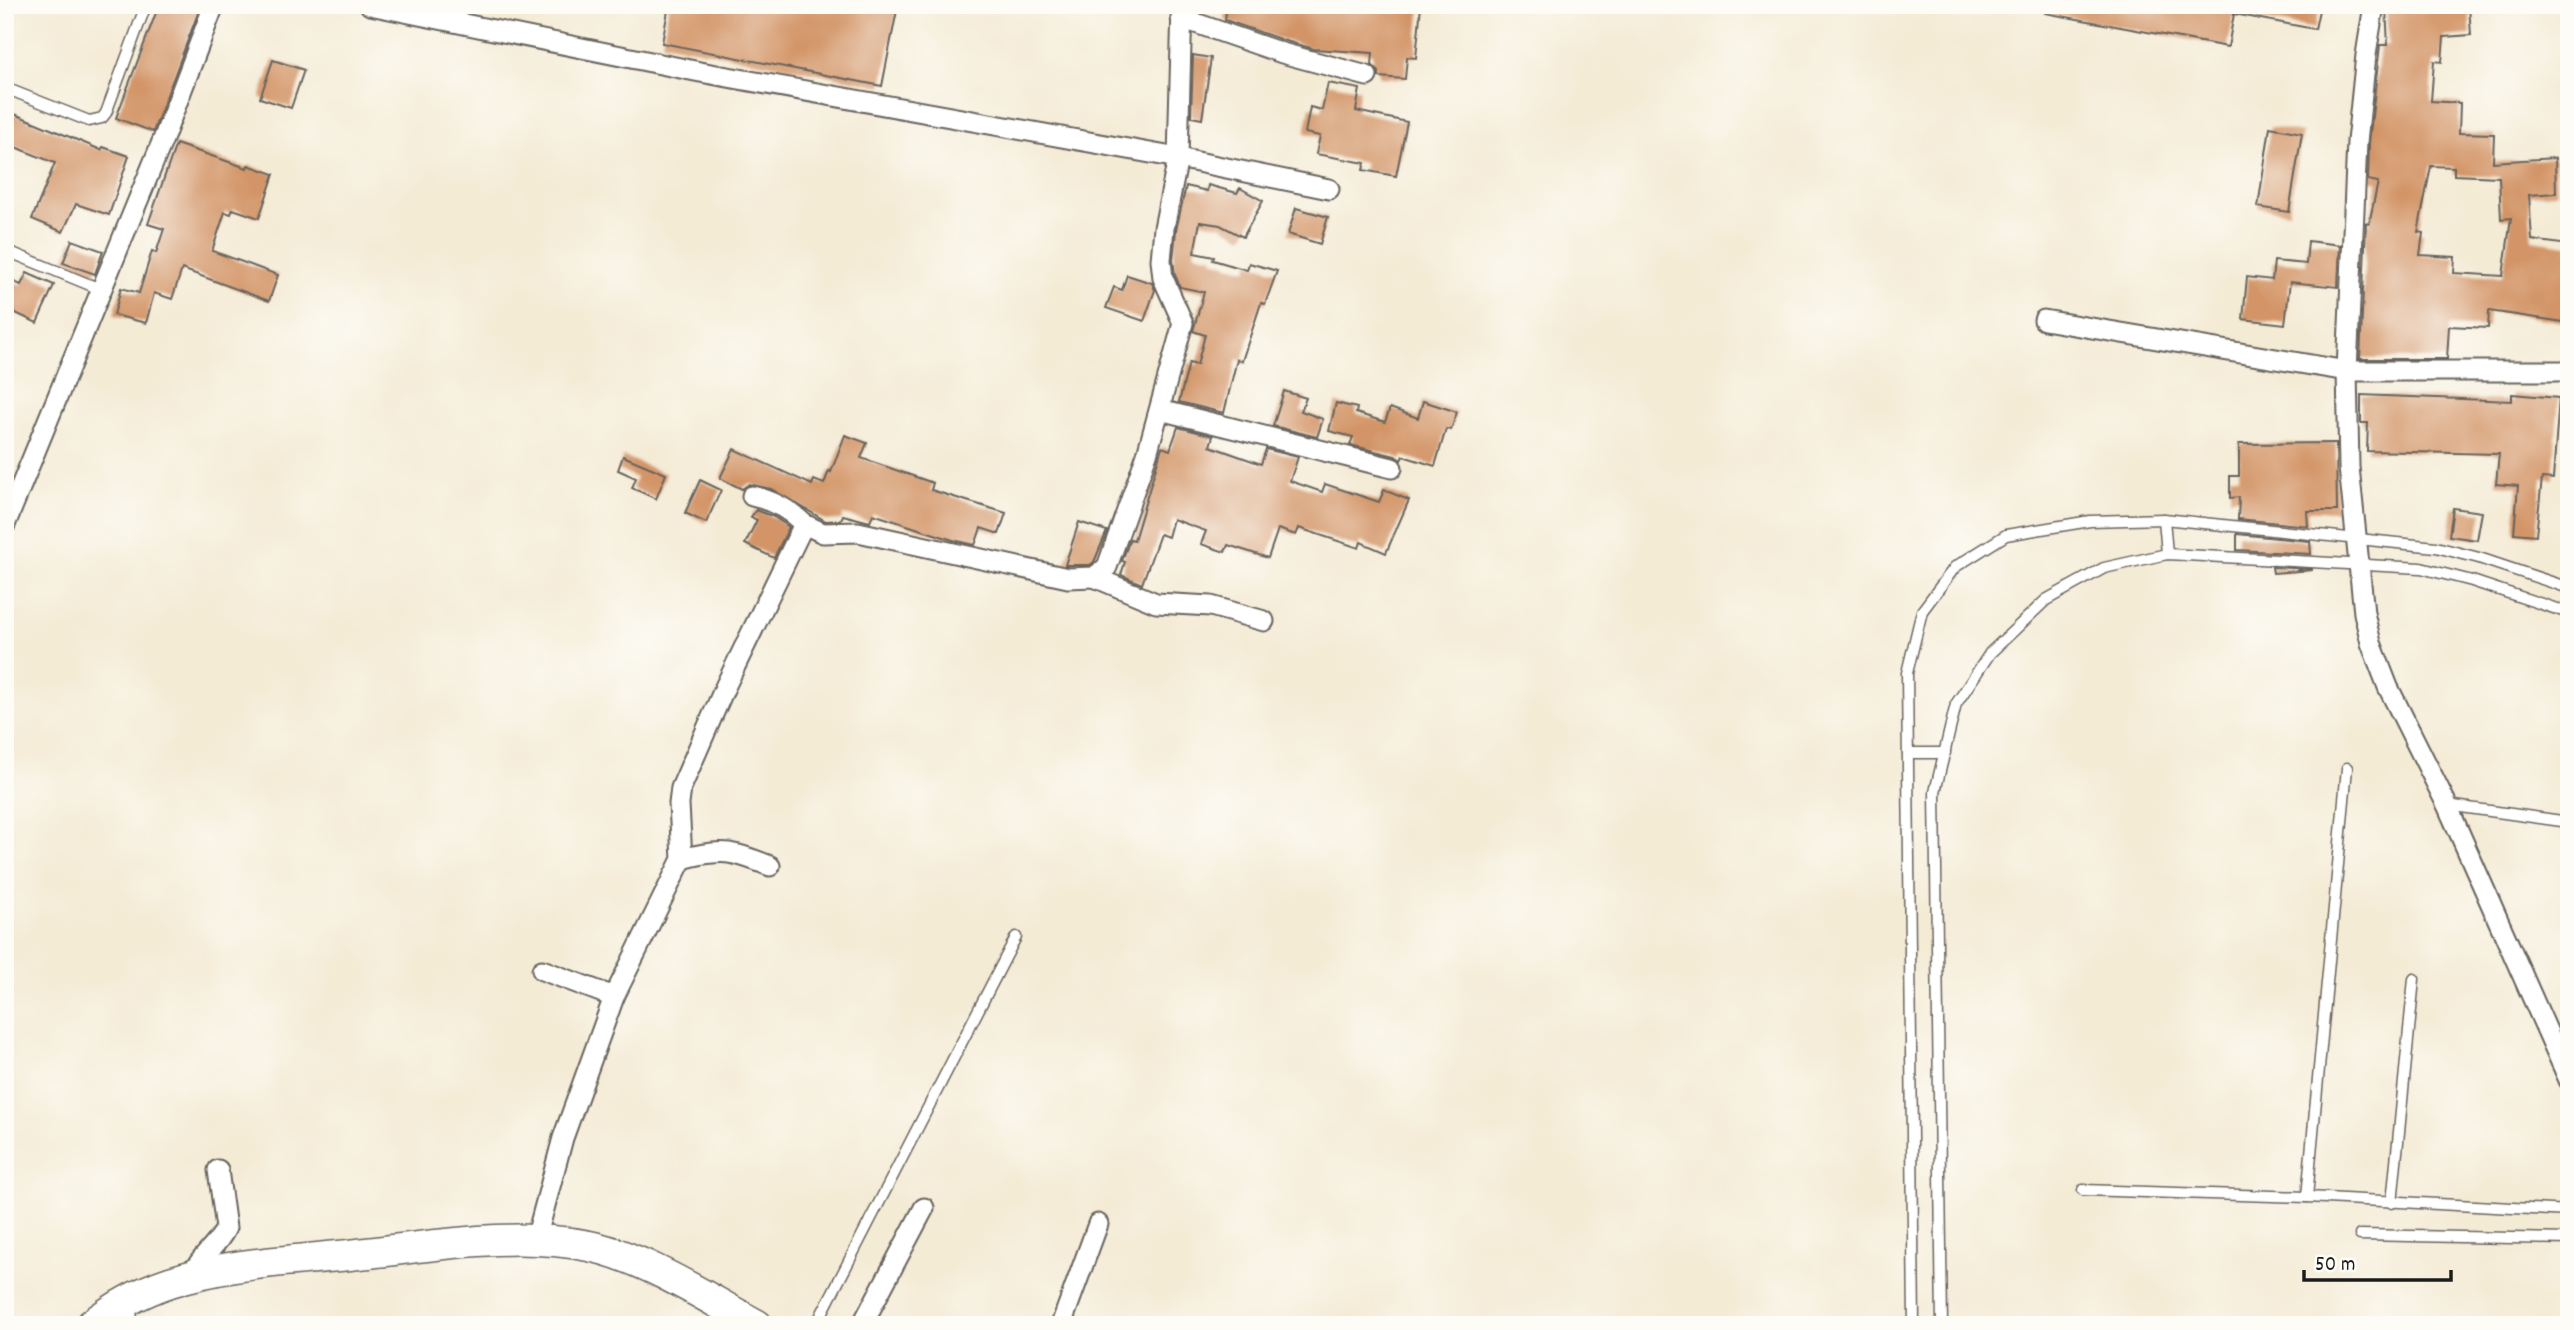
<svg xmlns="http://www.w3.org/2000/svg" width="2574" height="1330" viewBox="0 0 2574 1330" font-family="Dekko,sans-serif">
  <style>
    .building { fill: #d39567; fill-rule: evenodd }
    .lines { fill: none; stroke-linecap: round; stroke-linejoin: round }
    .service-casing { stroke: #68645d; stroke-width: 13 }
    .minor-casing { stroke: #68645d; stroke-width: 23 }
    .primary-casing { stroke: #68645d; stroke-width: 33 }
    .service { stroke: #fff; stroke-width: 10 }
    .minor { stroke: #fff; stroke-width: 19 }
    .primary { stroke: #fff; stroke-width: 30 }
  </style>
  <rect width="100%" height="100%" fill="#fdfcf7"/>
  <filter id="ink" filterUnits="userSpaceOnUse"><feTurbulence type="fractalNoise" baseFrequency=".0143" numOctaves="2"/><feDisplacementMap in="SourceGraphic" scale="14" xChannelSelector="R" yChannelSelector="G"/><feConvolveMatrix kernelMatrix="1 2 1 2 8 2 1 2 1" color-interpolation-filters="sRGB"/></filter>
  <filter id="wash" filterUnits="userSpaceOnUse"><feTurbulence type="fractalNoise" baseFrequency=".00686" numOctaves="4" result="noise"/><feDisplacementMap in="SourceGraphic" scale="28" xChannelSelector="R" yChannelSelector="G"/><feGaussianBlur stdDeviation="1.57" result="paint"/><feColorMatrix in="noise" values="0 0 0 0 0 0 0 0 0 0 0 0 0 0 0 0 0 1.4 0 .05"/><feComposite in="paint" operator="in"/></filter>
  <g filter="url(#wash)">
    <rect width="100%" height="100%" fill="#f4ebd5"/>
    <g id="blocks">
      <g class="building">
        <path d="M159,5H201L153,132L116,118Z"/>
        <path d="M669,5H898L882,86L662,43Z"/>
        <path d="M1227,5H1288L1326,11L1327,5H1421L1416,58L1407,57L1405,79L1379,77V72L1372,65L1373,53L1314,49L1286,41L1225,20Z"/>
        <path d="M2046,5H2320L2315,29L2234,14L2228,47L2045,13Z"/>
        <path d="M2409,5H2469L2471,35L2444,37L2442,62L2434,61L2431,101L2460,103L2459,133L2494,134L2493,162L2555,158L2556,193L2529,195L2532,240L2569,245V292L2564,322L2489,311L2488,328L2449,326L2447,359H2360L2366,223L2369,224L2378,182L2368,180L2369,143L2380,45H2388L2386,8ZM2431,166L2454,167V175L2499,177L2501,219L2511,218L2503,276L2454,273L2455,257L2420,255L2423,233L2418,232Z"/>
        <path d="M1193,55L1211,58L1202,119L1191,117Z"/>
        <path d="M273,60L304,70L291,108L260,98Z"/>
        <path d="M1328,83L1360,89L1356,111L1407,122L1396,176L1363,170L1365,163L1316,154L1320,136L1305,133L1310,107L1322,110Z"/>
        <path d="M5,110L101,150L103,147L129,156L109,215L76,204L63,232L32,219L55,163L5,143Z"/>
        <path d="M2270,127L2302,133L2289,212L2258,207Z"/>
        <path d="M176,144L247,168L248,165L274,174L259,218L233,209L231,214L225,212L212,251L278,275L269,301L182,269L172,299L154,293L146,323L114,315L121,288L139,293L152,251L156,253L164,229L148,224Z"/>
        <path d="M1208,185L1237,193L1240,188L1263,201L1243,237L1220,225L1200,222L1194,253L1214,257L1213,260L1247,270L1249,263L1277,271L1265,304L1261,303L1242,361L1237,359L1224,413L1179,402L1189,363L1197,365L1205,335L1193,331L1204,292L1180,287L1175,275L1173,260L1176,230L1186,186L1207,191Z"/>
        <path d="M1296,208L1328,217L1320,244L1288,234Z"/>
        <path d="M72,240L103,251L95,274L63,263Z"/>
        <path d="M2308,241L2340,245L2338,287L2290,282L2285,324L2243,319L2247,277L2272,280L2274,261L2306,264Z"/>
        <path d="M27,273L54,285L37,323L5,308V278L21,285Z"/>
        <path d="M1127,275L1152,283L1155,290L1144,321L1106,308L1114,287L1122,290Z"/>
        <path d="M1284,391L1306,398L1301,411L1323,419L1317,437L1273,426Z"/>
        <path d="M2512,394L2559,398L2553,479L2542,478L2536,535L2514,533L2518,486L2496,484L2499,454L2367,451L2368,423H2361V395L2512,401Z"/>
        <path d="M1423,401L1457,412L1451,430L1446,429L1435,466L1403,456L1401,460L1395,456L1350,445L1353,437L1329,431L1336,403L1357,408L1356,413L1385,422L1390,408L1418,418Z"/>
        <path d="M1178,427L1213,436L1210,446L1261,464L1266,449L1298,457L1290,481L1322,492L1325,484L1379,502L1384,490L1409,500L1386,553L1361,542L1359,548L1299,528L1296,535L1278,529L1268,558L1228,545L1225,552L1201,544L1206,531L1173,519L1168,537L1160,534L1142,584L1121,575L1125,562L1122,561L1130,539L1134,540L1162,447L1170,450Z"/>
        <path d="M845,435L867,443L861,458L933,483L931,490L1006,513L999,534L981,528L975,545L953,540L873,514L870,522L843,515L841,520L826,521L771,489L749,484L742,489L720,478L734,449L812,485L814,480L824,484L829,471L831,472Z"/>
        <path d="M2336,443L2337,511H2307L2308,526L2238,519L2239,497L2230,498V476H2239V444Z"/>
        <path d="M623,456L666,474L656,499L632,488L636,478L618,470Z"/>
        <path d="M700,480L721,490L706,523L685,513Z"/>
        <path d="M2453,508L2482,512L2477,540L2449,536Z"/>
        <path d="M756,510L774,517L789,527L774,558L745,544L757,520L751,517Z"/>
        <path d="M1079,522L1107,531L1094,562L1090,565H1065Z"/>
        <path d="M2237,534L2310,541L2311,554L2237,550Z"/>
        <path d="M2272,567L2312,569V570L2273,573Z"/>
      </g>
    </g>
  </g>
  <g filter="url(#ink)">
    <use href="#blocks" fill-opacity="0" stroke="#68645d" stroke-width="2"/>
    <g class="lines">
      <defs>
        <g id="service">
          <path d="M5,88L89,121L102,118L106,113L146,5"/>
          <path d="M5,250L100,289"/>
          <path d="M2164,519L2167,554"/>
          <path d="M1908,753H1945"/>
          <path d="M2447,805L2569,822"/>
          <path d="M2083,1190L2307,1197L2569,1211"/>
          <path d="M2307,1197L2347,768"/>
          <path d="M2392,1203L2414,979"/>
          <path d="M2360,1235L2569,1239"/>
          <path d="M131,1304L132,1325"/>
          <path d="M816,1325L1016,937"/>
          <path d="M1914,1325L1907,673L1922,611L1955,567L2006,535L2090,521L2164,519L2436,547L2479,558L2569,588"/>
          <path d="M1942,1325L1935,792L1956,704L1990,653L2046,600L2104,568L2167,554L2421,568L2472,581L2569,613"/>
        </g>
        <g id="minor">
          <path d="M370,5L700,72L1178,158L1329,189"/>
          <path d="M2374,5L2366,55L2357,142L2347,371L2349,467L2364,613L2371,643L2388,687L2447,805L2569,1080"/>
          <path d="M1181,18L1282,53L1367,76"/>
          <path d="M2044,320L2347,371H2569"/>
          <path d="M1160,410L1392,468"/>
          <path d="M752,496C771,500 790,510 804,524"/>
          <path d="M5,525L164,137L214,5"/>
          <path d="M1094,577L1156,603L1211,606L1264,621"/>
          <path d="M682,859C721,848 733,851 770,866"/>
          <path d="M542,970L614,997"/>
          <path d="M536,1239L563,1138L614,997L682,859L679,804L681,788L725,687L804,524L823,533L858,532L1068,578L1094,577L1107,567L1147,454L1183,323L1163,278L1161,260L1164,228L1178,158L1182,5"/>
          <path d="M191,1276C199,1257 217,1247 226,1228L218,1170"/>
          <path d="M862,1325L924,1208"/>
          <path d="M1061,1325L1098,1224"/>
        </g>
        <path id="primary" d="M91,1325C114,1307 143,1291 170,1282C231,1262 295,1261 358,1254C435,1246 513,1231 589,1246C644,1257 707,1298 757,1325"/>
      </defs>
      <use href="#service" class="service-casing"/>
      <use href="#minor" class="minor-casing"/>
      <use href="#primary" class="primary-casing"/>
      <use href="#service" class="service"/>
      <use href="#minor" class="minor"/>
      <use href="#primary" class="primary"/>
    </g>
  </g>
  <rect width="2574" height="1330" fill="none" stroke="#fdfcf7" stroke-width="28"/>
  <path d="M2304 1270v10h147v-10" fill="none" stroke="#1c1c1c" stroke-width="3.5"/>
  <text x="2315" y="1270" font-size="21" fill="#1c1c1c" stroke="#fdfcf7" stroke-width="5" paint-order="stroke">50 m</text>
</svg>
